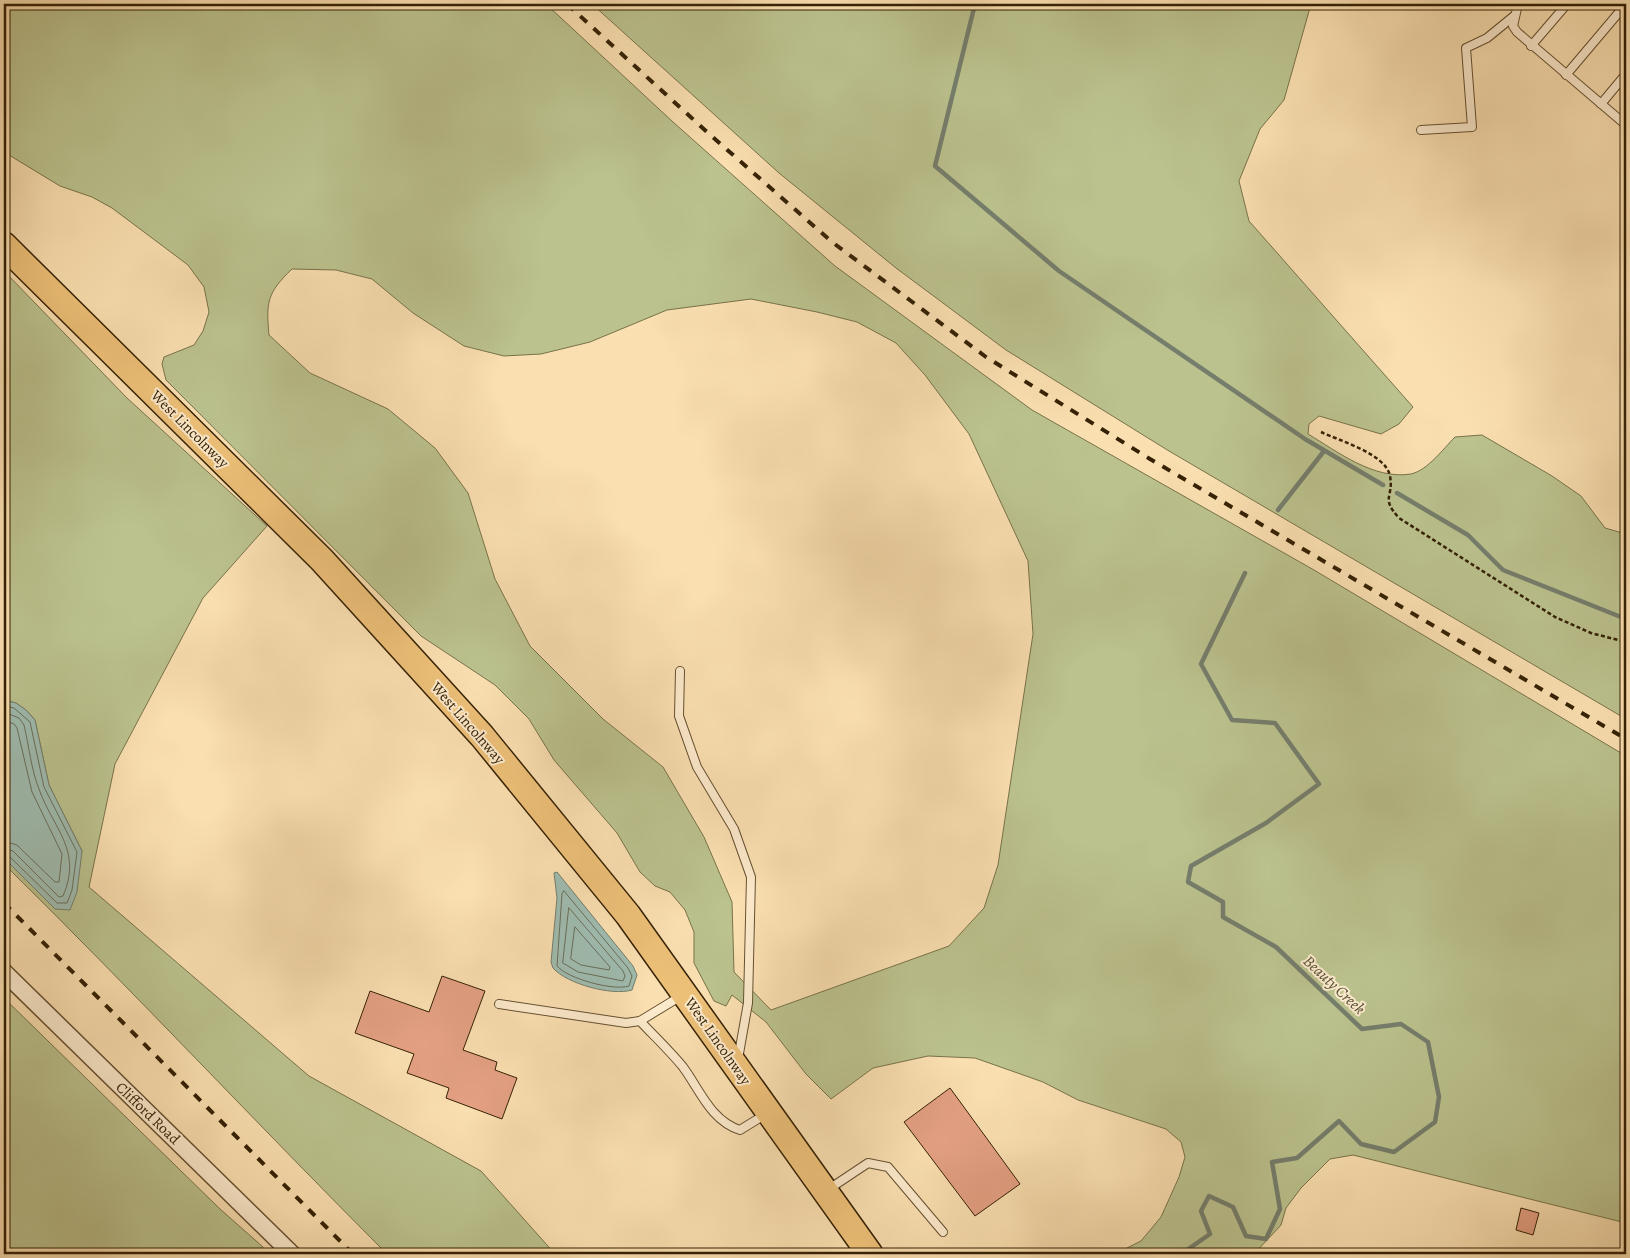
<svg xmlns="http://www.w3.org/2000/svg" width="1630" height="1258" viewBox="0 0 1630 1258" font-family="Alegreya,serif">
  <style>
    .green { fill: #bbc28e; stroke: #78724a; fill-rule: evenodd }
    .water { fill: #9fbcb0; stroke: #757e6c }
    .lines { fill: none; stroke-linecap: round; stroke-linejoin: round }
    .shore { stroke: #6a6e5a; stroke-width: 1 }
    .stream { stroke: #757e6c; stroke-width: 4.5 }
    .building { fill: #e4a083; stroke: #352105 }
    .lane-casing { stroke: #665030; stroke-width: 10 }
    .street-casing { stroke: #665030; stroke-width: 19 }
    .primary-casing { stroke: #352105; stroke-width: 28 }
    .path { stroke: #352105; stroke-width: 2.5; stroke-dasharray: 4 2.5; stroke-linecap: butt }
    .lane { stroke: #fceacc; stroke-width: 8 }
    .street { stroke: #fceacc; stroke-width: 16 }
    .primary { stroke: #edc078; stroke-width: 25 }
    .rail { stroke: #352105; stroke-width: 4; stroke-dasharray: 9 9; stroke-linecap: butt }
    .labels { text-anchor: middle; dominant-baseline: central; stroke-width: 4; stroke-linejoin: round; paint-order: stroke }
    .street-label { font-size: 15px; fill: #352105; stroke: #fceacc }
    .water-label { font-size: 16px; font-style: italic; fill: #555038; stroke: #fceacc }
  </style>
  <rect width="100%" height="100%" fill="#fadfb0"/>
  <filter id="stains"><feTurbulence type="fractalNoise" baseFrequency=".004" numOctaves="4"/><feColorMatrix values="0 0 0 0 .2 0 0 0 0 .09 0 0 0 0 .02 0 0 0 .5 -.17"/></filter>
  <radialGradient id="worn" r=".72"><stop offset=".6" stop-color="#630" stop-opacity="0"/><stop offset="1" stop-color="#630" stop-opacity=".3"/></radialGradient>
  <g class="green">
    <path d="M4,4H546L673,122L835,266L1032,410L1314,570L1626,756V1223L1353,1155L1330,1159L1301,1188L1286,1208L1281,1225L1254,1254H1115L1141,1241L1161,1217L1179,1177L1185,1157L1181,1142L1166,1129L1078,1100L1043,1082L975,1058L928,1056L873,1068L831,1099L806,1074L766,1022L732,995L726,1006L714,1001L694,963V932L685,910L670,892L655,886L640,872L617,833L554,760L529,719L495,685L421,636L166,380L162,364L164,357L194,345L203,331L209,312L204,287L188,265L112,208L92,197L60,186L4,152ZM292,269L336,270L372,279L413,313L464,346L504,356L541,354L590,342L667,310L751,299L817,312L857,322L896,343L925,375L969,434L1028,561L1033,634L998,865L984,908L949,946L771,1010L734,972L732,902L704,837L663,767L603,719L530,646L495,579L468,493L435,448L388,409L310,373L269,335C266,302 267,293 292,269Z"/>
    <path d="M592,4H1311L1284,100L1260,129L1239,181L1249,221L1413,407L1399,424L1381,434L1319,416L1309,424L1308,434C1338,452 1374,480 1411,474C1428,470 1443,449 1455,437L1482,435L1552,476L1581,496L1605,528L1626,534V719L1169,451L1006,350L896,268L779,173Z"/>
    <path d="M4,271L127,398L267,526L203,598L115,764L89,887L309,1076L481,1171L555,1254H387C258,1125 134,992 4,864V858L55,909L82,851L49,785L35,720L26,710L16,703L4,700Z"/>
    <path d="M4,998L220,1209L263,1247L262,1254H4Z"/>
  </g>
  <g class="water">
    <path d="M4,700L16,703L26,710L35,720L49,785L82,851L77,892L70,910L55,909L4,858Z"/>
    <path d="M557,872L633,966L637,975L632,990C612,996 567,984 553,968L551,962L557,898L554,873Z"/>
  </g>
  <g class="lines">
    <g class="shore">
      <path d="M4,706L14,708L30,722L44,787L77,852L72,890L67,903H57L9,856L4,855"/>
      <path d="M4,712L19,718L24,725C29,746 31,769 39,789C53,829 83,850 63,896L59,897L13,851L4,848"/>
      <path d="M4,720L14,724L17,728L32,792L62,854L59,882H55L17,845L4,841"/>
      <path d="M564,891L628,968L632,976L629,986C614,991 568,979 557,966L562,894Z"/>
      <path d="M569,908L623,971L625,976L623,981L578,972L563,963Z"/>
      <path d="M575,927L610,967L609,970L581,965L571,959Z"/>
    </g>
    <g class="stream">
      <path d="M975,4L935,166L1059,271L1305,439L1383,485"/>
      <path d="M1397,493L1468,535L1503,570L1626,619"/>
      <path d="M1278,510L1324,451"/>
      <path d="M1149,1254L1184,1252L1210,1234L1201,1211L1209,1196L1233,1207L1246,1236L1266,1239L1280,1209L1272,1162L1297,1158L1339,1121L1361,1144L1394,1152L1435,1122L1439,1097L1428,1042L1401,1024L1362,1029L1276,947L1223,917V902L1188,882L1191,866L1266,823L1319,784L1275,723L1232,720L1201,664L1245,573"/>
    </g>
  </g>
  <g class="building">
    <path d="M442,976L485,991L463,1050L497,1062L495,1070L517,1078L502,1119L446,1098L449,1088L407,1073L414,1054L355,1033L370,991L429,1012Z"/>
    <path d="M950,1088L1020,1184L975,1216L904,1122Z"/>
    <path d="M1521,1208L1539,1213L1533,1235L1516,1230Z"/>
  </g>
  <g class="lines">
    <defs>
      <g id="lane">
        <path d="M1518,4L1513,26L1517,32L1626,125"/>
        <path d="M1531,46L1567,4"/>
        <path d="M1566,75L1626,4"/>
        <path d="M1601,104L1626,74"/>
        <path d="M1421,130L1472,127L1466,48L1487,38L1514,16"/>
        <path d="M680,671L679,716L697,767L734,829L751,877L748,1003L738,1059"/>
        <path d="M499,1004L626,1023L640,1021L681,996"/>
        <path d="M640,1021C654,1036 670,1051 683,1067C700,1090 711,1121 740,1130L766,1114"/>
        <path d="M829,1189L868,1163L888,1167L943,1232"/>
      </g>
      <path id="street" d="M4,972L292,1254"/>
      <path id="primary" d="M4,245L322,560L482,736L628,915L870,1254"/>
    </defs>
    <use href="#lane" class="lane-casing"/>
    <use href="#street" class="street-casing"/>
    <use href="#primary" class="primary-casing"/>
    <path class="path" d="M1321,432C1340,441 1386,454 1390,476C1394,498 1380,497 1399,518L1555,617L1591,633L1626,642"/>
    <use href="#lane" class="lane"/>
    <use href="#street" class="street"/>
    <use href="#primary" class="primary"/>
    <g class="rail">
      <path d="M567,4L707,132L832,242L986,357L1150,459L1626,739"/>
      <path d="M4,903L353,1254"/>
    </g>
  </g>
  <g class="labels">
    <g class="street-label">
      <text transform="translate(190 429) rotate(45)">West Lincolnway</text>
      <text transform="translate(468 723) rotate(49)">West Lincolnway</text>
      <text transform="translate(718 1041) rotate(55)">West Lincolnway</text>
      <text transform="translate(148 1113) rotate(44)">Clifford Road</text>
    </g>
    <g class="water-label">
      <text transform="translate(1334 985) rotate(43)">Beauty Creek</text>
    </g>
  </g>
  <rect width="1630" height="1258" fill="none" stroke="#fadfb0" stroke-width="20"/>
  <rect x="5" y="5" width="1620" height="1248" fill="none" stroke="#352105" stroke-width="2.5"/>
  <rect x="10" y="10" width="1610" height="1238" fill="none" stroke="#352105"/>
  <rect width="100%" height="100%" filter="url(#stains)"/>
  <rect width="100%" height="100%" fill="url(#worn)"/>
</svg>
